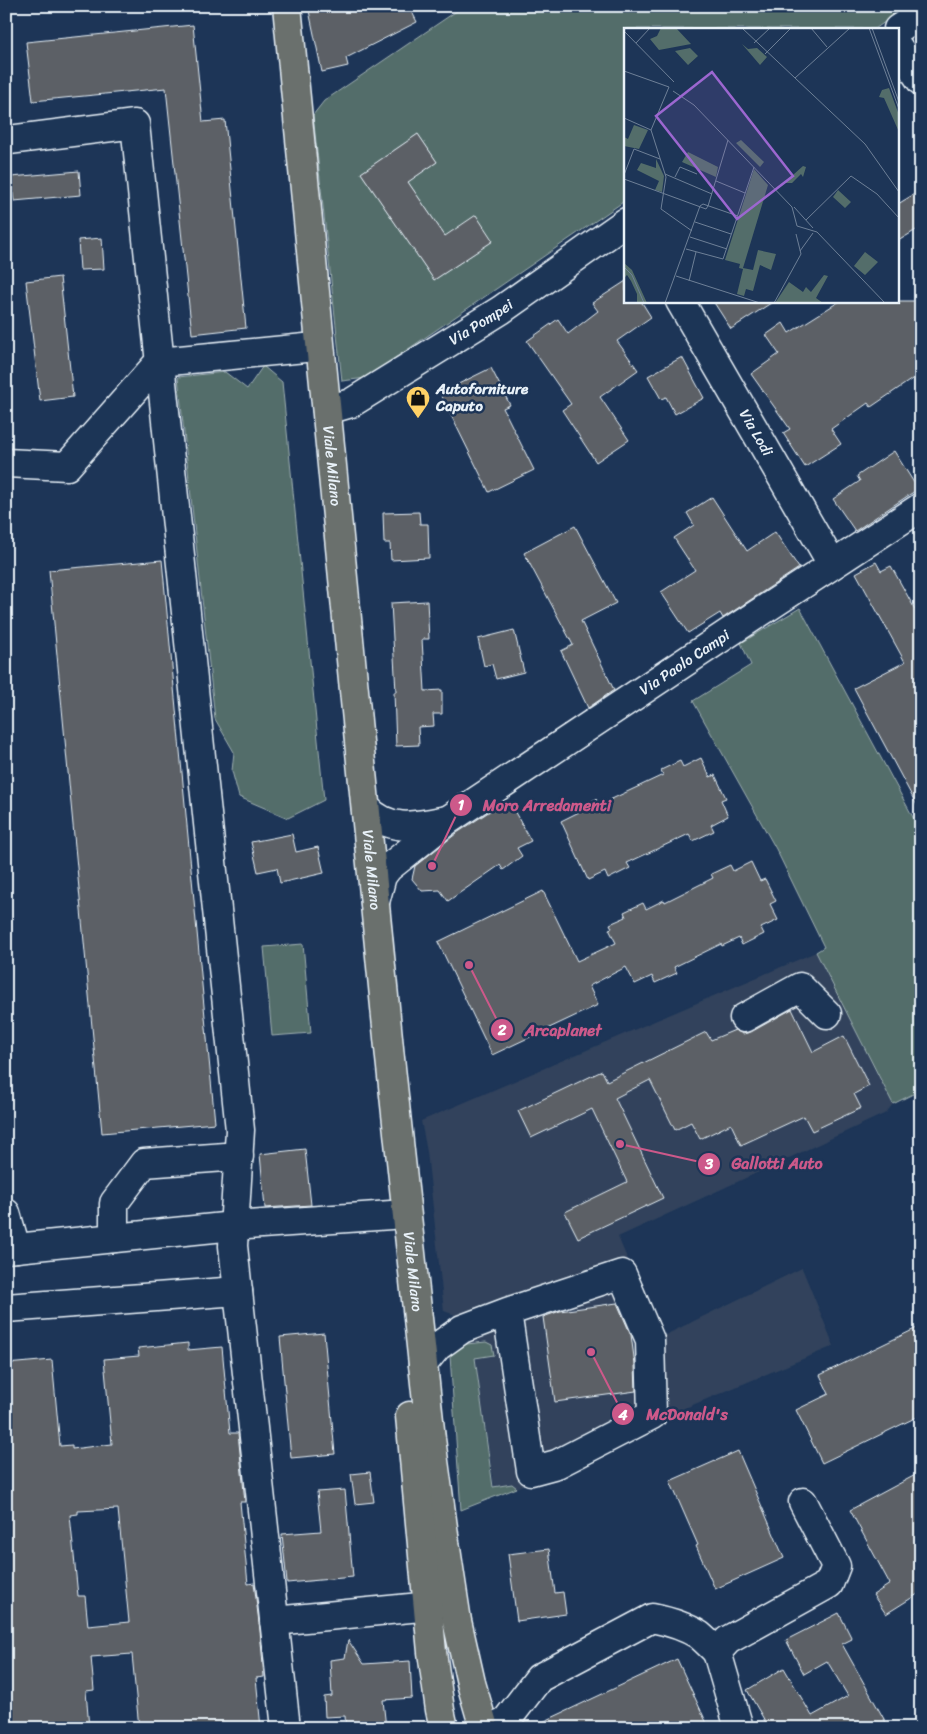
<svg xmlns="http://www.w3.org/2000/svg" width="927" height="1734" viewBox="0 0 927 1734" font-family="Sriracha,sans-serif">
  <style>
    .built { fill: #30425c }
    .green { fill: #536d6a; stroke: #9eafb1; fill-rule: evenodd }
    .building { fill: #5b6166; stroke: #e8f1f8; fill-rule: evenodd }
    .lines { fill: none; stroke-linecap: round; stroke-linejoin: round }
    .minor-casing { stroke: #e8f1f8; stroke-width: 31 }
    .major-casing { stroke: #e8f1f8; stroke-width: 31 }
    .minor { stroke: #1d3557; stroke-width: 28 }
    .major { stroke: #6a706d; stroke-width: 28 }
    .labels { text-anchor: middle; dominant-baseline: central; stroke-width: 5; stroke-linejoin: round; paint-order: stroke }
    .street-label { font-size: 15px; fill: #e8f1f8; stroke: #1d3557 }
    .poi-label { font-size: 15px; font-weight: bold; fill: #e8f1f8; stroke: #1d3557; text-anchor: start }
    .inset-road { fill: none; stroke: #6e8097; stroke-width: 1 }
    .view { fill: #9c67d0; fill-opacity: 0.15; stroke: #9c67d0; stroke-width: 2.5 }
    .inset-edge { fill: none; stroke: #e8f1f8; stroke-width: 2.5 }
    .leader { fill: none; stroke: #cd598a; stroke-width: 2 }
    .callout-dot { fill: #cd598a; stroke: #1d3557; stroke-width: 2 }
    .mark-label { font-size: 15px; text-anchor: middle; font-weight: bold; fill: #fff }
    .callout-label { font-size: 16px; text-anchor: middle; font-weight: bold; fill: #cd598a; stroke: #1d3557; stroke-width: 5; stroke-linejoin: round; paint-order: stroke }
  </style>
  <rect width="100%" height="100%" fill="#1d3557"/>
  <filter id="ink" filterUnits="userSpaceOnUse"><feTurbulence type="fractalNoise" baseFrequency=".02" numOctaves="2"/><feDisplacementMap in="SourceGraphic" scale="10" xChannelSelector="R" yChannelSelector="G"/><feConvolveMatrix kernelMatrix="1 2 1 2 8 2 1 2 1" color-interpolation-filters="sRGB"/></filter>
  <g filter="url(#ink)">
    <path class="built" d="M816,952L893,1104L886,1113L618,1237L661,1337L802,1268L834,1346L666,1416L517,1488L512,1484L494,1487L475,1358L457,1345L455,1315L444,1311L427,1152L421,1121Z"/>
    <g class="green">
      <path d="M464,6H907L875,29H626V200L366,378L342,381L313,115L324,101ZM418,134L437,162L408,182L445,236L493,241L434,280L361,173Z"/>
      <path d="M263,366L282,382L324,800L288,818L239,797L232,771L234,752L215,719L178,377L225,372L247,389Z"/>
      <path d="M800,608L921,832V1090L893,1104L816,952L824,947L776,849L693,701L751,665L741,643Z"/>
      <path d="M303,944L311,1033L272,1036L264,947Z"/>
      <path d="M486,1342L492,1345L494,1355L475,1358L493,1487L512,1484L517,1488L461,1510L450,1356L457,1345Z"/>
    </g>
    <g class="building">
      <path d="M308,6H409L417,22L346,58L348,66L322,72Z"/>
      <path d="M193,25L203,122L225,120L246,328L192,334L166,88L33,101L26,42Z"/>
      <path d="M418,134L437,162L408,182L445,236L476,215L493,241L434,280L361,173Z"/>
      <path d="M79,171L81,195L14,201L11,177Z"/>
      <path d="M921,190V227L898,241V204Z"/>
      <path d="M102,238L104,269L80,270L78,240Z"/>
      <path d="M60,277L73,397L40,401L26,281Z"/>
      <path d="M626,281V301H641L651,317L617,341L638,370L600,397L629,440L596,462L562,410L571,404L527,341L558,319L568,334L598,311L592,303Z"/>
      <path d="M713,301H774L731,329Z"/>
      <path d="M840,301H921V373L871,407L868,403L831,429L841,444L805,467L783,433L790,429L751,374L779,354L766,335L783,323L789,333Z"/>
      <path d="M682,357L704,398L675,414L666,397L661,399L648,376Z"/>
      <path d="M491,368L510,405L503,408L534,470L489,492L440,393Z"/>
      <path d="M894,451L918,489L855,531L833,499L860,481L857,476Z"/>
      <path d="M712,497L747,551L775,532L799,568L723,618L720,613L688,633L661,592L695,570L674,538L694,525L687,513Z"/>
      <path d="M419,512L420,524H428L429,558L391,560L390,543H384L383,513Z"/>
      <path d="M575,526L616,603L581,621L614,690L588,708L561,651L573,645L524,553Z"/>
      <path d="M162,560L215,1123L102,1133L49,570Z"/>
      <path d="M876,562L881,571L891,566L921,620V813L854,688L905,662L856,573Z"/>
      <path d="M427,601L429,639H422L425,691L442,690V714H433L434,726L418,727L419,745L396,746L394,692H396L391,603Z"/>
      <path d="M514,630L524,672L496,679L492,664L484,666L478,639Z"/>
      <path d="M701,758L710,777L715,775L726,798L721,800L728,816L711,825L714,831L693,841L689,834L627,863L630,868L608,879L605,872L588,880L561,821L579,812L577,808L596,799L599,805L663,775L661,770L680,761L683,767Z"/>
      <path d="M512,807L531,841L517,848L522,856L503,870L500,865L448,901L440,890L422,891L412,879L415,866L457,833L493,809Z"/>
      <path d="M292,834L296,852L318,847L324,873L280,883L277,868L258,872L251,842Z"/>
      <path d="M751,862L760,881L765,879L776,901L770,904L778,920L761,928L764,934L742,945L739,938L722,946L721,944L674,967L677,973L655,983L652,976L635,984L626,967L589,986L598,1005L492,1055L438,942L543,891L577,961L616,943L609,929L612,928L610,924L626,917L624,912L643,903L646,909L664,900L665,902L713,878L711,874L730,865L733,871Z"/>
      <path d="M792,1009L813,1052L844,1036L869,1086L854,1094L861,1108L812,1131L804,1116L741,1145L731,1124L700,1139L691,1122L675,1130L650,1080L615,1098L663,1198L578,1238L565,1212L627,1182L592,1109L531,1138L518,1111L602,1071L607,1081L706,1032L711,1040L735,1030L743,1034L751,1032Z"/>
      <path d="M305,1149L311,1205L265,1208L260,1154Z"/>
      <path d="M617,1303L631,1335L635,1365L636,1391L555,1402L543,1317L560,1311Z"/>
      <path d="M921,1326V1415L822,1463L796,1410L829,1394L820,1375Z"/>
      <path d="M324,1333L335,1454L291,1458L280,1337Z"/>
      <path d="M188,1343V1350L222,1347L230,1433H238L245,1502H240L248,1584L254,1583L260,1630L264,1677L256,1678L261,1728H139L132,1654L91,1657L94,1690L86,1691L89,1728H6V1364L52,1360L60,1446L72,1445V1449L112,1444L104,1359L139,1356L138,1348ZM118,1509L129,1622L88,1626L85,1596H78L70,1515L78,1514V1511Z"/>
      <path d="M738,1451L784,1558L715,1589L696,1546L698,1545L670,1481Z"/>
      <path d="M370,1472L374,1502L355,1504L351,1474Z"/>
      <path d="M921,1472V1592L886,1614L873,1595L890,1584L850,1510Z"/>
      <path d="M345,1490L353,1577L287,1583L282,1534L321,1531L317,1492Z"/>
      <path d="M549,1549L555,1593L563,1592L566,1614L517,1621L508,1554Z"/>
      <path d="M839,1613L852,1639L842,1644L889,1728H769L747,1690L784,1668L812,1716L848,1696L827,1661L804,1674L786,1640Z"/>
      <path d="M348,1640L364,1664L410,1661L412,1698L383,1700L386,1728H346L345,1716L325,1717L324,1697L332,1696L330,1660L345,1658Z"/>
      <path d="M677,1659L709,1728H530Z"/>
    </g>
    <g class="lines">
      <defs>
        <g id="minor">
          <path d="M898,29L921,14"/>
          <path d="M898,47L921,81"/>
          <path d="M9,140L135,124L240,1130L233,1246L286,1728"/>
          <path id="s1" d="M680,301L832,564"/>
          <path id="s2" d="M327,410L351,403L501,310L626,222"/>
          <path d="M6,463L67,466L159,362L305,348"/>
          <path d="M366,808C390,833 416,826 447,820"/>
          <path id="s3" d="M375,902L382,876L388,868L448,820L730,632L921,507"/>
          <path d="M744,1018L800,987L827,1014"/>
          <path d="M6,1213L16,1248"/>
          <path d="M114,1238V1203L144,1163L239,1156"/>
          <path d="M6,1249L234,1226L391,1215"/>
          <path d="M6,1308L238,1291"/>
          <path d="M423,1364L437,1347L462,1329L507,1312L622,1274L650,1340L652,1415L557,1464L531,1471L507,1312"/>
          <path d="M274,1621L452,1604"/>
          <path d="M491,1728L506,1721L539,1678L652,1618C667,1621 685,1626 699,1635C705,1640 711,1646 717,1652"/>
          <path d="M739,1728L717,1652L728,1640L829,1584L836,1566L803,1502"/>
        </g>
        <g id="major">
          <path id="s4" d="M287,6L390,1058L431,1439L445,1542L457,1621L471,1683L484,1728"/>
          <path d="M410,1416L432,1652L440,1710L444,1728"/>
        </g>
      </defs>
      <use href="#minor" class="minor-casing"/>
      <use href="#major" class="major-casing"/>
      <use href="#minor" class="minor"/>
      <use href="#major" class="major"/>
    </g>
  </g>
  <defs>
    <symbol id="shop-pin" viewBox="-11 -11 22 30"><path d="M0 17L-7.5 6A9.5 9.5 0 1 1 7.5 6Z" fill="#ffd166" stroke="#1d3557"/><path d="M-5-2.5h2.3a2.7 3.5 0 0 1 5.4 0H5L5.5 6h-11ZM-1.5-2.5h3a1.5 2.3 0 0 0-3 0Z" fill="#111"/></symbol>
  </defs>
  <g fill-rule="evenodd">
    <use href="#shop-pin" x="404" y="384" width="28" height="38"/>
  </g>
  <g class="labels">
    <g class="street-label">
      <text stroke="none"><textPath href="#s2" startOffset="178">Via Pompei</textPath></text>
      <text stroke="none"><textPath href="#s1" startOffset="152">Via Lodi</textPath></text>
      <text stroke="none"><textPath href="#s4" startOffset="462">Viale Milano</textPath></text>
      <text stroke="none"><textPath href="#s3" startOffset="398">Via Paolo Campi</textPath></text>
      <text stroke="none"><textPath href="#s4" startOffset="868">Viale Milano</textPath></text>
      <text stroke="none"><textPath href="#s4" startOffset="1272">Viale Milano</textPath></text>
    </g>
    <g class="poi-label">
      <text x="436" y="389">Autoforniture<tspan x="436" dy="17">Caputo</tspan></text>
    </g>
  </g>
  <g transform="translate(624 28)">
    <rect width="275" height="275" fill="#1d3557"/>
    <path d="M37,0H52L67,16L35,22L26,11L33,8ZM118,16L124,21L133,20L143,29L136,37ZM66,20L74,28L64,37L51,23ZM265,60L275,87V104L260,70L255,69L258,62ZM10,97L24,102L15,121L0,118V109L4,111ZM117,112L140,134L136,139L112,115ZM64,124L94,139L92,149L58,134ZM32,131L40,148L38,164L31,162L35,153L13,142L17,135L32,140ZM179,138L182,139L179,149L177,146L168,155H160ZM130,141L144,157L119,240L129,242L134,222L152,226L147,242L136,237L129,263L122,261L120,268L113,266L119,241L115,240L116,236L101,232ZM214,162L227,174L221,180L209,169ZM241,224L254,234L241,247L230,238ZM0,235L8,242L23,275H13V266L7,253L3,247L0,250ZM200,247L204,248L192,270L199,275H151L165,254L179,264L182,259L187,264Z" fill="#536d6a"/>
    <path class="inset-road" d="M118,0L241,116L275,164M187,0L203,19M245,0L275,81M248,0L275,74M0,3L50,54M12,15L26,0M130,15L146,0M141,26L167,0M0,43L45,59M171,50L226,0M45,59L27,102L42,149L37,181L68,203M49,63L70,77L168,179L173,198L193,204L261,275M0,90L27,102M41,146L88,166M0,147L10,121L36,131M51,149L56,139L73,146M0,151L82,181L84,178M92,153L121,165M76,178L79,176L114,188M84,178L104,112M170,179L189,200M182,192L227,148L253,166L275,190M71,194L107,206M66,209L103,221M62,221L99,231L130,139M176,223L189,205M0,239L8,247L20,275M52,248L136,275M65,253L72,224M41,275L76,178M150,275L177,226L172,206"/>
    <path class="view" d="M88,44L169,148L113,191L32,88Z"/>
    <rect width="275" height="275" class="inset-edge"/>
  </g>
  <path class="leader" d="M432 866L461 805M469 965L502 1030M620 1144L709 1164M591 1352L623 1414"/>
  <g class="callout-dot">
    <circle cx="432" cy="866" r="5"/>
    <circle cx="469" cy="965" r="5"/>
    <circle cx="620" cy="1144" r="5"/>
    <circle cx="591" cy="1352" r="5"/>
    <circle cx="461" cy="805" r="12"/>
    <circle cx="502" cy="1030" r="12"/>
    <circle cx="709" cy="1164" r="12"/>
    <circle cx="623" cy="1414" r="12"/>
  </g>
  <g class="mark-label">
    <text x="461" y="810">1</text>
    <text x="502" y="1035">2</text>
    <text x="709" y="1169">3</text>
    <text x="623" y="1420">4</text>
  </g>
  <g class="callout-label">
    <text x="547" y="811">Moro Arredamenti</text>
    <text x="563" y="1036">Arcaplanet</text>
    <text x="777" y="1169">Gallotti Auto</text>
    <text x="687" y="1420">McDonald's</text>
  </g>
  <rect width="927" height="1734" fill="none" stroke="#1d3557" stroke-width="25"/>
  <rect x="12" y="12" width="902" height="1709" fill="none" stroke="#e8f1f8" stroke-width="2" filter="url(#ink)"/>
</svg>
